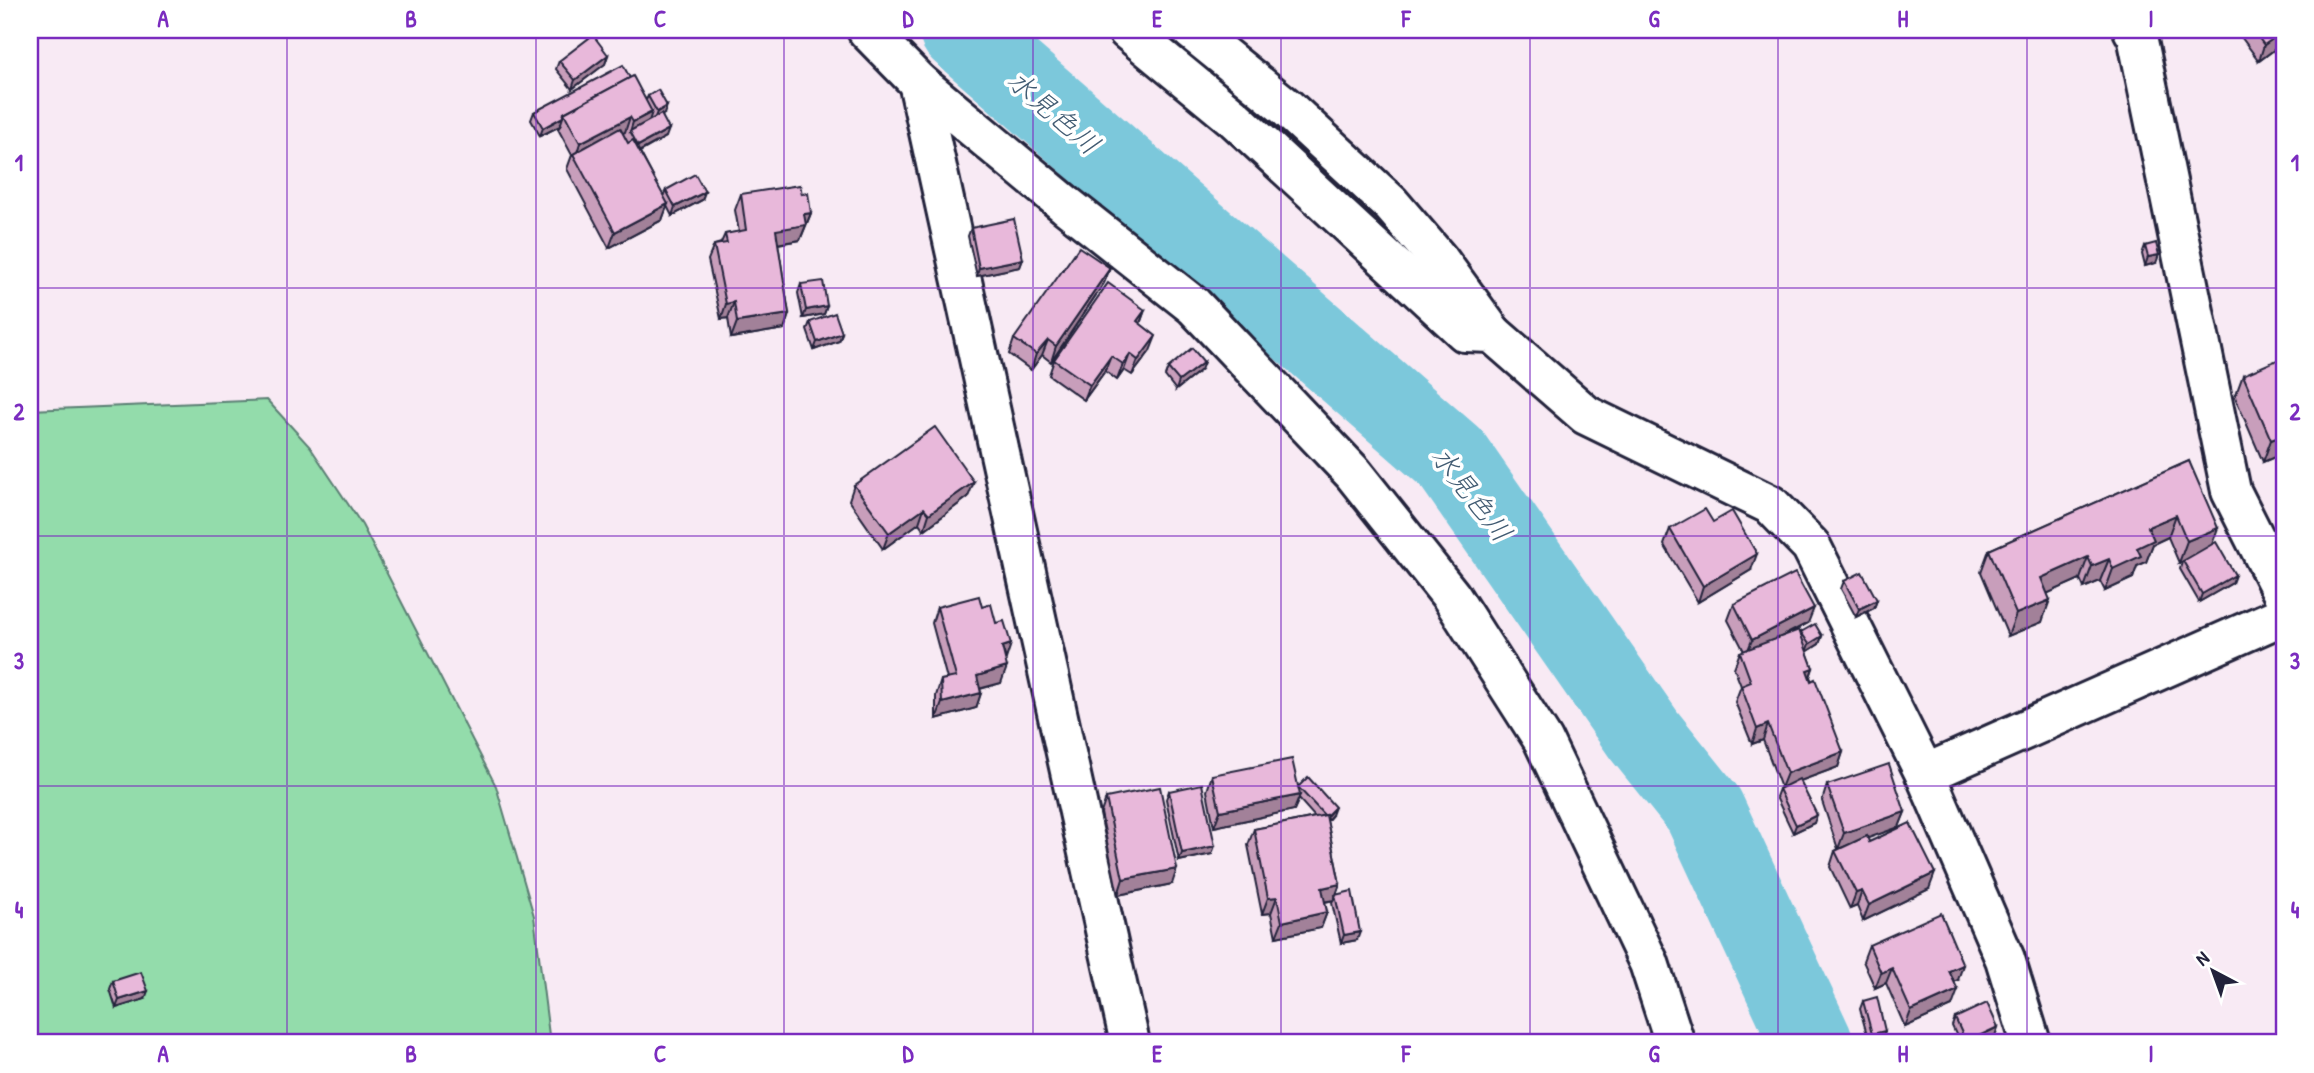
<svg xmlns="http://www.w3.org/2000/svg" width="2314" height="1073" viewBox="0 0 2314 1073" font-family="'Patrick Hand','Klee One',sans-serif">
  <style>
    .green { fill: #93dcab; stroke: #5a7f73; stroke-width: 2 }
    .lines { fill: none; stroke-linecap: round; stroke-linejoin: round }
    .river { stroke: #7cc8db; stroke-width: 82 }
    .street-casing { stroke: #22223b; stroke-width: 44 }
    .street { stroke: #fff; stroke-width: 38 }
    .wall { fill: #c89ebb; stroke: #22223b; stroke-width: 2 }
    .shaded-wall { fill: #a28199; stroke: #22223b; stroke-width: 2 }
    .building { fill: #e8b8da; stroke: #22223b; stroke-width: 2 }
    .grid { fill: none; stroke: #7b2cbf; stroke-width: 2; stroke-opacity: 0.55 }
    .labels { text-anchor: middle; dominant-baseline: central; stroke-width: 7; stroke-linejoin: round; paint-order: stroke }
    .water-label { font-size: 28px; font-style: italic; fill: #425c73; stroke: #fff }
    .neatline { fill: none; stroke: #7b2cbf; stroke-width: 2.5 }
    .grid-label { font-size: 23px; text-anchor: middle; font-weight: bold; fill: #7b2cbf }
  </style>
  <rect width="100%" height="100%" fill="#f8eaf4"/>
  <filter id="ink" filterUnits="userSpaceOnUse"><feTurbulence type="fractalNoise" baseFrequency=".0143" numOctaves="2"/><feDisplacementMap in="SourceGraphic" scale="14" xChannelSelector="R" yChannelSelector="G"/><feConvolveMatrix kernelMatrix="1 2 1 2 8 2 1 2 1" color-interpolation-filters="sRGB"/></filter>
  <g filter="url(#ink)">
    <path class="green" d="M267,400L310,447L362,525L496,786L534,916L550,1043H30V410Z"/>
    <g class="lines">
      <path class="river" d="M960,30L1451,458L1644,735L1704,810L1812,1043"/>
      <defs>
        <g id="street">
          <path d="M867,30L918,82L1066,205L1194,306L1353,473L1451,596L1543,740L1649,963L1675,1043"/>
          <path d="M1127,30L1235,119L1465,332L1492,333L1586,415L1771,505L1811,546L1925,774L2005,959L2031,1043"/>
          <path d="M1191,30L1286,107L1391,204L1439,260L1492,333"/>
          <path d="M2133,30L2137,36L2231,491L2284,596"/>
          <path d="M918,82L1130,1043"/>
          <path d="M1925,774L2284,615"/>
        </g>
      </defs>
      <use href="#street" class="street-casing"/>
      <use href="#street" class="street"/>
    </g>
    <g class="wall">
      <path d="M2236,30H2284V39L2283,43L2259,61Z"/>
      <path d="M608,55L605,64L572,89L556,69L559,61Z"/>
      <path d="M630,78L646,100L648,96L664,114L662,115L666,137L640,152L663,196L666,190L702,200L672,216L667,206L662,220L609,248L567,169L572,155L558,129L560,126L540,136L531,120L534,112Z"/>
      <path d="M741,194H802L811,213L800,240L778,244L789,314L784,329L731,338L728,318L721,319L708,260L714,245L721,243L725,234L739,232L735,210Z"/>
      <path d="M971,228L1023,259L1020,267L977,276L968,236Z"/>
      <path d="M2145,246L2156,263L2145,266L2142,254Z"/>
      <path d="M1110,268L1104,283L1051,362L1042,355L1031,370L1009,354L1014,339Z"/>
      <path d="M801,284L827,306L824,314L803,318L798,293Z"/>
      <path d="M1145,310L1140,324L1150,351L1132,375L1124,370L1117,380L1105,371L1084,400L1049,375L1054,360Z"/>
      <path d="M810,322L842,333L839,341L814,350L807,330Z"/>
      <path d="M1168,368L1201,370L1176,390L1165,376Z"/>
      <path d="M2243,375L2284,453L2263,462L2235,397Z"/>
      <path d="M2189,461L2212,544L2232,583L2199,602L2180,569L2182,562L2179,563L2168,537L2153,544L2146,562L2137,566L2133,578L2105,591L2100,581L2084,588L2080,579L2047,593L2042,622L2008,636L1981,572L1989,550Z"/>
      <path d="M854,485L968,497L924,530L919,523L883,549L849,500Z"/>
      <path d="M1670,529L1751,570L1698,602L1664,545Z"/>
      <path d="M1844,581L1877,600L1874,608L1856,617L1841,589Z"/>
      <path d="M1734,604L1808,623L1787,634H1800L1801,632L1822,636L1819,644L1807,652L1813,668L1810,677L1843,752L1838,767L1800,781L1814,823L1793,833L1776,797L1779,789L1781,788L1763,740L1752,744L1735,702L1741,686L1734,668L1740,652L1744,651L1728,620Z"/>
      <path d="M937,607H982L1005,659L1001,683L980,689L981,693L976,708L936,719V696L941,680L947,679L932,623Z"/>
      <path d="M1212,775L1298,786L1332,815L1327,821L1340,884L1336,895L1357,940L1341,943L1332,903L1334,900L1325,902L1327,912L1321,928L1276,937L1271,913L1262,914L1248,845L1254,829L1315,817L1299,799L1294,810L1214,827L1207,791Z"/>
      <path d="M1827,785L1905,812L1899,827L1867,838L1869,842L1929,889L1863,921L1857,906L1850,909L1830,867L1835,851L1848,845L1838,849L1822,801Z"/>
      <path d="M1169,791L1212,854L1179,861L1166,799Z"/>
      <path d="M1106,798L1172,884L1118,895L1101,813Z"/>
      <path d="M1869,945L1958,980L1954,982L1952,1006L1905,1027L1886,983L1875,988L1863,961Z"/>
      <path d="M113,981L145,999L116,1008L110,989Z"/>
      <path d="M1863,1001L1885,1031L1882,1039L1869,1042L1860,1009Z"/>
      <path d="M1955,1018L1998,1027L1995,1036L1978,1043H1960L1952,1026Z"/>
    </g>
    <g class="shaded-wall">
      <path d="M2284,30V39L2283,43L2259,61L2264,45Z"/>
      <path d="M608,55L605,64L572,89L575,80Z"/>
      <path d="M667,106L664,114L654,120L657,112Z"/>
      <path d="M652,112L647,127L630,132L633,122Z"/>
      <path d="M563,117L560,126L540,136L543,128Z"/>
      <path d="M630,117L625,132L575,159L580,143Z"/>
      <path d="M669,129L666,137L635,154L638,146Z"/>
      <path d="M705,192L702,200L672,216L675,207Z"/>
      <path d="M668,204L662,220L609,248L615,232Z"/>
      <path d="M811,213L800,240L770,245L776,230L804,214Z"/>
      <path d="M2159,255L2156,263L2145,266L2148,257Z"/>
      <path d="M1023,259L1020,267L977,276L979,268Z"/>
      <path d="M1110,268L1104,283L1051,362L1056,346Z"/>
      <path d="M734,302L728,318L721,319L726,304Z"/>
      <path d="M827,306L824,314L803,318L806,310Z"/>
      <path d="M1145,310L1139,326L1137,321Z"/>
      <path d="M789,314L784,329L731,338L737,322Z"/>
      <path d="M842,333L839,341L814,350L817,342Z"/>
      <path d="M1156,336L1150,351L1132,375L1138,360Z"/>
      <path d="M1048,340L1042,355L1031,370L1036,354Z"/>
      <path d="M1130,354L1124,370L1117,380L1123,364Z"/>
      <path d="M1111,356L1105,371L1084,400L1090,385Z"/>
      <path d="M1204,362L1201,370L1176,390L1179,381Z"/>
      <path d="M2284,435V453L2263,462L2271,440Z"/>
      <path d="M974,482L968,497L924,530L929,514Z"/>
      <path d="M924,508L919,523L883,549L889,533Z"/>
      <path d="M2176,515L2168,537L2153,544L2146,562L2137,566L2133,578L2105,591L2113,569L2148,527Z"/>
      <path d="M2218,528L2210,550L2179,563L2187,541Z"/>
      <path d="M1757,554L1751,570L1698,602L1703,586Z"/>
      <path d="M2088,557L2080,579L2033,600L2041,578Z"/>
      <path d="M2109,559L2100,581L2084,588L2092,566Z"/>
      <path d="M2235,575L2232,583L2199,602L2202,594Z"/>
      <path d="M1877,600L1874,608L1856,617L1859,609Z"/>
      <path d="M2050,600L2042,622L2008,636L2016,614Z"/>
      <path d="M1814,608L1808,623L1746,655L1752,640Z"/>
      <path d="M1822,636L1819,644L1806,652L1809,644Z"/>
      <path d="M1011,644L1006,659L1002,647Z"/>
      <path d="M1007,667L1001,683L971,691L977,676Z"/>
      <path d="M1813,668L1807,684V670Z"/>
      <path d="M981,693L976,708L936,719L942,703Z"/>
      <path d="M1768,724L1763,740L1752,744L1757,729Z"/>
      <path d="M1843,752L1838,767L1781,788L1787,773Z"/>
      <path d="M1300,795L1294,810L1214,827L1220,811Z"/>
      <path d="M1335,807L1332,815L1323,825L1326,817Z"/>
      <path d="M1905,812L1899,827L1838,849L1844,833Z"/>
      <path d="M1817,815L1814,823L1793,833L1796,825Z"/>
      <path d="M1215,846L1212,854L1179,861L1182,853Z"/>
      <path d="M1177,869L1172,884L1118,895L1123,879Z"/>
      <path d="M1935,873L1929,889L1863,921L1869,905Z"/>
      <path d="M1340,884L1334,900L1316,903L1322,888Z"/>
      <path d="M1862,891L1857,906L1850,909L1856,893Z"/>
      <path d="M1277,897L1271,913L1262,914L1268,898Z"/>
      <path d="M1327,912L1321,928L1276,937L1282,922Z"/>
      <path d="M1360,932L1357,940L1341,943L1344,935Z"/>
      <path d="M1963,965L1958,980L1943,987L1949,971Z"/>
      <path d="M1892,968L1886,983L1875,988L1881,973Z"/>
      <path d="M1958,990L1952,1006L1905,1027L1911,1011Z"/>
      <path d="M148,991L145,999L116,1008L119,1000Z"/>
      <path d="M1998,1027L1995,1036L1978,1043H1966Z"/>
      <path d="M1885,1031L1882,1039L1869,1042L1872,1034Z"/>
    </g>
    <g class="building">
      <path d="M2253,30H2284V31L2264,45Z"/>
      <path d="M593,35L608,55L575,80L559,61Z"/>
      <path d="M623,65L630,78L564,113L563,117L543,128L534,112Z"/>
      <path d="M633,76L652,112L633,122L630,117L580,143L564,113Z"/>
      <path d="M658,90L667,106L657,112L648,96Z"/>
      <path d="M661,114L669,129L638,146L630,131Z"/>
      <path d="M620,128L628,143L633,140L668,204L615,232L573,154Z"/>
      <path d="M695,174L705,192L675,207L666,190Z"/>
      <path d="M800,185L802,194L808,193L811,213L804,214L806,225L776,230L789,314L737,322L734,302L726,304L714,245L727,243L725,234L746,230L741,194Z"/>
      <path d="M1014,219L1023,259L979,268L971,228Z"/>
      <path d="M2156,243L2159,255L2148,257L2145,246Z"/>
      <path d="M1079,247L1110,268L1056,346L1048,340L1036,354L1014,339Z"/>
      <path d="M823,281L827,306L806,310L801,284Z"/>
      <path d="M1108,283L1145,310L1137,321L1156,336L1138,360L1130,354L1123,364L1111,356L1090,385L1054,360Z"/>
      <path d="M835,313L842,333L817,342L810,322Z"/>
      <path d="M1192,348L1204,362L1179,381L1168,368Z"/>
      <path d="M2284,357V435L2271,440L2243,375Z"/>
      <path d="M935,427L974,482L929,514L924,508L889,533L854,485Z"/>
      <path d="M2189,461L2218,528L2187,541L2176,515L2148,527L2154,540L2137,548L2141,556L2113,569L2109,559L2092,566L2088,557L2041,578L2050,600L2016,614L1989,550Z"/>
      <path d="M1705,509L1713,522L1732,511L1757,554L1703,586L1670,529Z"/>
      <path d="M2216,542L2235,575L2202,594L2183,561Z"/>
      <path d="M1862,572L1877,600L1859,609L1844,581Z"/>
      <path d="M1795,573L1814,608L1752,640L1734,604Z"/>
      <path d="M979,596L982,607L991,604L996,623L1004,621L1011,644L1002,647L1007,667L977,676L981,693L942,703L941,680L956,677L937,607Z"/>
      <path d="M1815,624L1822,636L1809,644L1801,632Z"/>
      <path d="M1799,630L1813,668L1807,670L1811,681L1815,679L1843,752L1787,773L1768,724L1757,729L1741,686L1751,682L1740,652Z"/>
      <path d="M1292,759L1300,795L1220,811L1212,775Z"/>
      <path d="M1889,764L1905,812L1844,833L1827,785Z"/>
      <path d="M1308,777L1335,807L1326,816V815H1324L1298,787Z"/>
      <path d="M1799,779L1817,815L1796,825L1779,789Z"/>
      <path d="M1202,784L1215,846L1182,853L1169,791Z"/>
      <path d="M1160,787L1177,869L1123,879L1106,798Z"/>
      <path d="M1326,815L1340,884L1322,888L1327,912L1282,922L1277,897L1268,898L1254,829Z"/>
      <path d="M1910,823L1935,873L1869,905L1862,891L1856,893L1835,851L1867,836L1869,842Z"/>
      <path d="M1352,891L1360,932L1344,935L1335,895Z"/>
      <path d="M1941,913L1963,965L1949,971L1958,990L1911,1011L1892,968L1881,973L1869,945Z"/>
      <path d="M141,972L148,991L119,1000L113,981Z"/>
      <path d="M1877,997L1885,1031L1872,1034L1863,1001Z"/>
      <path d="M1987,1003L1998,1027L1966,1042L1955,1018Z"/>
    </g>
  </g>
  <path class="grid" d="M287,30V1043M536,30V1043M784,30V1043M1033,30V1043M1281,30V1043M1530,30V1043M1778,30V1043M2027,30V1043M30,288H2284M30,536H2284M30,786H2284"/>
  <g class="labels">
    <g class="water-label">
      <text transform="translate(1054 112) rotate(41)">水見色川</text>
      <text transform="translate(1472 494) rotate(52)">水見色川</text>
    </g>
  </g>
  <rect width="2314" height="1073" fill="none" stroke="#fff" stroke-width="77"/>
  <g transform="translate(2213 971) rotate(319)" stroke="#ffffff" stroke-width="5" paint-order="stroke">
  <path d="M0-5L12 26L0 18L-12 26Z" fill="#22223b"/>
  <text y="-10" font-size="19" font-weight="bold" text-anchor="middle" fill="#22223b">N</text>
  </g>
  <rect x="38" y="38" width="2238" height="996" class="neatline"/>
  <g class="grid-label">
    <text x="163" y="27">A</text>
    <text x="411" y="27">B</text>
    <text x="660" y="27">C</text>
    <text x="908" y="27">D</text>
    <text x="1157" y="27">E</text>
    <text x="1406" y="27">F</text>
    <text x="1654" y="27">G</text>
    <text x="1903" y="27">H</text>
    <text x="2151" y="27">I</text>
    <text x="19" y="171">1</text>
    <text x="2295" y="171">1</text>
    <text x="19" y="420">2</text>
    <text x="2295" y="420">2</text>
    <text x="19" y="669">3</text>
    <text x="2295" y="669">3</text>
    <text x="19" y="918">4</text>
    <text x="2295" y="918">4</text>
    <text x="163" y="1062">A</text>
    <text x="411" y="1062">B</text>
    <text x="660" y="1062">C</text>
    <text x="908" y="1062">D</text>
    <text x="1157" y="1062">E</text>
    <text x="1406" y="1062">F</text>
    <text x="1654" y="1062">G</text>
    <text x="1903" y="1062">H</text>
    <text x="2151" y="1062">I</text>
  </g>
</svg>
